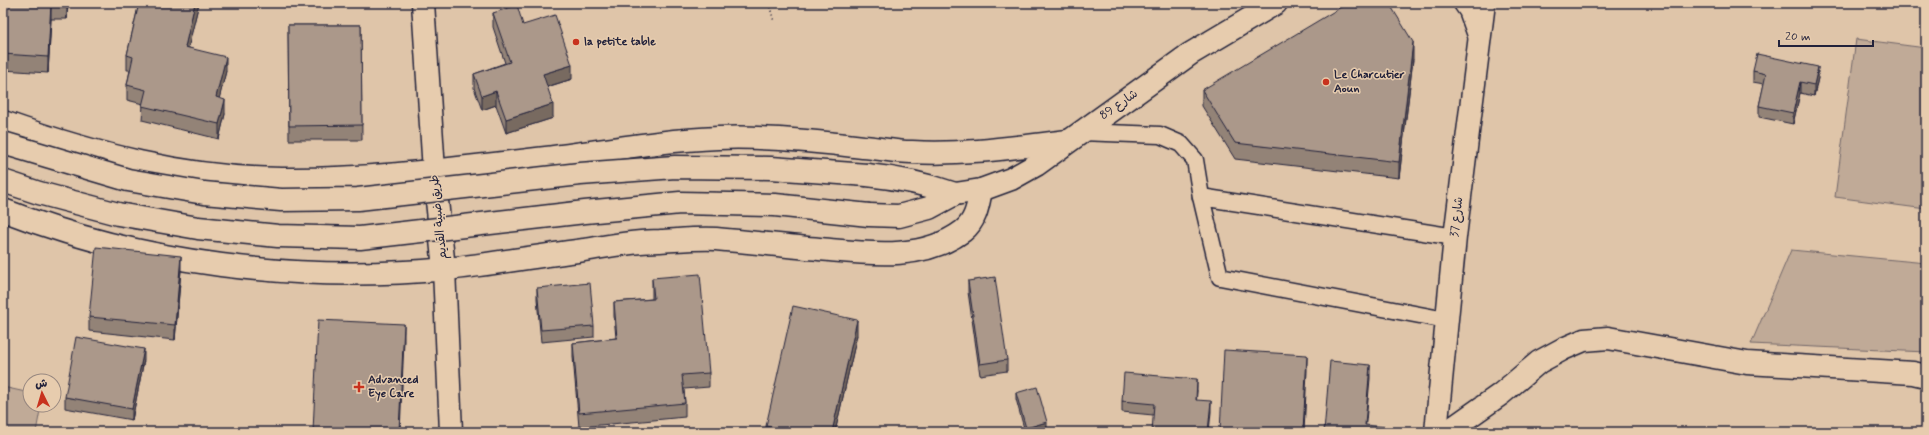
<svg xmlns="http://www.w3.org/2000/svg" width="1929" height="435" viewBox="0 0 1929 435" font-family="Mynerve,'Playpen Sans Arabic',sans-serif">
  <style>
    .green { fill: #c0aa97; stroke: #716669 }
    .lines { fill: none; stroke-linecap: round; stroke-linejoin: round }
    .lane-casing { stroke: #22223b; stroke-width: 19 }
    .street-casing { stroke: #22223b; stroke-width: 25 }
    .secondary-casing { stroke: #22223b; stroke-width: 25 }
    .path { stroke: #22223b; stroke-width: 2.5; stroke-dasharray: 1 3; stroke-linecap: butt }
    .lane { stroke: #e7ccae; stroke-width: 16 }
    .street { stroke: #e7ccae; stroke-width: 22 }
    .secondary { stroke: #e7ccae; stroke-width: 22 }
    .secondary-bridge-casing { stroke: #22223b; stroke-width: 25; stroke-linecap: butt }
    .secondary-bridge { stroke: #e7ccae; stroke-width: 22 }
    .wall { fill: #938377; stroke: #22223b }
    .shaded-wall { fill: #786a61; stroke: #22223b }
    .building { fill: #ab988a; stroke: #22223b }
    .poi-dot { fill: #c8321e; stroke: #e7ccae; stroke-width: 1.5 }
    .labels { text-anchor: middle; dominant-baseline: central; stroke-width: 3; stroke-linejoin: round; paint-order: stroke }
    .poi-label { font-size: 12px; font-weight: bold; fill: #22223b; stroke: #e7ccae; text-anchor: start }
    .street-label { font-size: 12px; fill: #22223b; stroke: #e7ccae }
  </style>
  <rect width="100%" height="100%" fill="#dfc5a9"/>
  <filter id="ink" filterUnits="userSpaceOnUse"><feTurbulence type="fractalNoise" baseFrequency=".025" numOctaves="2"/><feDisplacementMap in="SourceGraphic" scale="8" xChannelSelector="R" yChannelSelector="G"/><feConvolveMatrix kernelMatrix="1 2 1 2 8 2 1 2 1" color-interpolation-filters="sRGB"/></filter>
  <g filter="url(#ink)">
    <g class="green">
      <path d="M1856,39L1926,48V209L1835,197Z"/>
      <path d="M1791,250L1926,263V352L1751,344Z"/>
      <path d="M3,387L30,393V405H41L36,432H3Z"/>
    </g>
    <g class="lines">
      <defs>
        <g id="lane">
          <path d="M1080,132L1160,135L1181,144L1195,160L1201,197"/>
          <path d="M1446,320L1220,277L1201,197L1455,237"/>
        </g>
        <path id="street" d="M1447,432L1501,394L1539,362L1563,349L1584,340L1608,338L1747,363L1913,373L1926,376"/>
        <g id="secondary">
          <path d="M423,3L434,171L444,269L451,432"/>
          <path d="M1465,3L1470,10L1479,35"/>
          <path d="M3,122C94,154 185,178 282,179C371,180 458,168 546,158C603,151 660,140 718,138C766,136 815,141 863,147C879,148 895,152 912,152C964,155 1016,147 1068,141"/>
          <path d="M867,175C898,178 926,184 955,194"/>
          <path d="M3,210C141,264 299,283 447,269C493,264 538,256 584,250C609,246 634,241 660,241C679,240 698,238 716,239C751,242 785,246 819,249C865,253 922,262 963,231C976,221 978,205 981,190"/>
          <path d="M869,215L899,216L929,208L955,194L981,190L1011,179L1036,165L1190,54L1276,3"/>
          <path d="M1436,432L1455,237L1484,3"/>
        </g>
      </defs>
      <use href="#lane" class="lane-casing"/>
      <use href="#street" class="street-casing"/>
      <use href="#secondary" class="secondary-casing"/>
      <path class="path" d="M769,3L774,20"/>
      <use href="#lane" class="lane"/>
      <use href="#street" class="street"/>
      <use href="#secondary" class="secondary"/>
      <defs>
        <g id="secondary-bridge">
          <path d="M3,143L128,180L204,193L281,200L358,199L580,174L675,167L771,168L867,175"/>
          <path d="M3,181L39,193L118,214L198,228L278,236L360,238L585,212L680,203L775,205L869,215"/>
        </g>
      </defs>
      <use href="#secondary-bridge" class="secondary-bridge-casing"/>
      <use href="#secondary-bridge" class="secondary-bridge"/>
    </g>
    <g class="wall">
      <path d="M3,3H68L67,19H51L48,73L3,70Z"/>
      <path d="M139,3H199L188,47L226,71L219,98L225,114L219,139L142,120L143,104L127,100V85L130,70H127V55Z"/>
      <path d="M493,13L523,25L572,79L547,87L553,118L506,133L496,105L482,110L474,88V74L505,63L493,27Z"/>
      <path d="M288,25H361L362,140H289Z"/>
      <path d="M1413,59L1399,178L1235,159L1202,106V90Z"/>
      <path d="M1753,71L1818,78L1814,96L1800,93L1793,124L1759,117V106L1764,84L1753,82Z"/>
      <path d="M181,270L175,340L89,331V317Z"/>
      <path d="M652,278L709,373V387L684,389L685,403V417L579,427L573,357V343L616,338L614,316V302L652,299Z"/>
      <path d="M968,281L1007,360V371L980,375L968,292Z"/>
      <path d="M537,288L594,326V337L541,342L537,299Z"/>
      <path d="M857,335L835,432H766V426Z"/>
      <path d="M144,360L132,420L65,408V397Z"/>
      <path d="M1197,390L1196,400L1211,412L1153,415L1122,412V401Z"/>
      <path d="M1016,393L1047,428L1033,432H1025L1016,399Z"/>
    </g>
    <g class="shaded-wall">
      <path d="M51,3V19L48,73V57Z"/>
      <path d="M67,3H68L67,19Z"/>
      <path d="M195,3H199L185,61V47Z"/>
      <path d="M1413,42V59L1399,178V162Z"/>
      <path d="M226,57V71L216,112V97Z"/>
      <path d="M572,65V79L543,88V74Z"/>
      <path d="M1818,67V78L1814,96V85Z"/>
      <path d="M1800,82V93L1793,124V113Z"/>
      <path d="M496,91V105L482,110V96Z"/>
      <path d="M225,100V114L219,139V124Z"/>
      <path d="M553,104V118L506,133V119Z"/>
      <path d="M181,256V270L175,340V325Z"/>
      <path d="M857,320V335L835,432H832Z"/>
      <path d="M404,324V341L400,432H399Z"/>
      <path d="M144,349V360L132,420V409Z"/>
      <path d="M1307,355V371L1304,432H1303Z"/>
      <path d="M1370,365V379L1365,432V425Z"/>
      <path d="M1197,379V390L1196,411V400Z"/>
      <path d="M1211,401V412L1209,432H1208Z"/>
      <path d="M1047,422V428L1033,432H1026V428Z"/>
    </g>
    <g class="building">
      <path d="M3,3H51L48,57L3,54Z"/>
      <path d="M139,3H195L185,47L226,57L216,97L225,100L219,124L142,106L146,90L127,85L133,57L127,55Z"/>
      <path d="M1348,3H1389L1413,42L1399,162L1235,143L1202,90Z"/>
      <path d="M517,5L523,25L555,15L572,65L543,74L553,104L506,119L496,91L482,96L474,74L510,62L493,13Z"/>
      <path d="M288,25H361L362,125L289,126Z"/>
      <path d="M1757,54L1818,67L1814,85L1800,82L1793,113L1759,106L1766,74L1753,71Z"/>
      <path d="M96,247L181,256L175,325L89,317Z"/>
      <path d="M700,274L709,373L682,375L685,403L579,413L573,343L617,338L614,302L654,299L652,278Z"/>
      <path d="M995,277L1007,360L980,364L968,281Z"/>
      <path d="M590,283L594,326L541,330L537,288Z"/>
      <path d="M793,306L857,320L832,432H792L766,426Z"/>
      <path d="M318,320L404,324L399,432H313Z"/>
      <path d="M76,337L144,349L132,409L65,397Z"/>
      <path d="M1224,350L1307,355L1303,432H1220Z"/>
      <path d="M1330,361L1370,365L1365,425L1398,428V432H1324Z"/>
      <path d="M1124,373L1197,379L1196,400L1211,401L1208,432H1152L1154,404L1122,401Z"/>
      <path d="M1037,387L1047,422L1026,428L1016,393Z"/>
    </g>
  </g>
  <g class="poi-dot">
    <circle cx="576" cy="42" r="4"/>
    <circle cx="1326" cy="82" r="4"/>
    <path d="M357 381h4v4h4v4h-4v4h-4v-4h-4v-4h4z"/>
  </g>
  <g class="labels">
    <g class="poi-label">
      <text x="584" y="42">la petite table</text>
      <text x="1334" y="75">Le Charcutier<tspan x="1334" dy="14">Aoun</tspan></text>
      <text x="368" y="380">Advanced<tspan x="368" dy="14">Eye Care</tspan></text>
    </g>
    <g class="street-label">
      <text transform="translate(1119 105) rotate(-35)">شارع 89</text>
      <text transform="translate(439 217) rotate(-96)">طريق ضبية القديم</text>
      <text transform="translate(1457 217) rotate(-83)">شارع 37</text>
    </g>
  </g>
  <rect width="1929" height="435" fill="none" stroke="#e7ccae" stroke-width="16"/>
  <rect x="8" y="8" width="1913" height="419" fill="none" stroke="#22223b" stroke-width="1.5" filter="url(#ink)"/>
  <g transform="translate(42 393) rotate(355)"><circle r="19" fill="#e7ccae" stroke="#988880"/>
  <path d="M0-3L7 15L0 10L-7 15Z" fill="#c8321e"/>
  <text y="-6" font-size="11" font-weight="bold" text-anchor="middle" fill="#22223b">ش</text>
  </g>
  <path d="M1779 40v6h94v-6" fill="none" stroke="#22223b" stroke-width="2"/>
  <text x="1785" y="40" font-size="12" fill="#22223b" stroke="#e7ccae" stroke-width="3" paint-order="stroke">20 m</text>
</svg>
